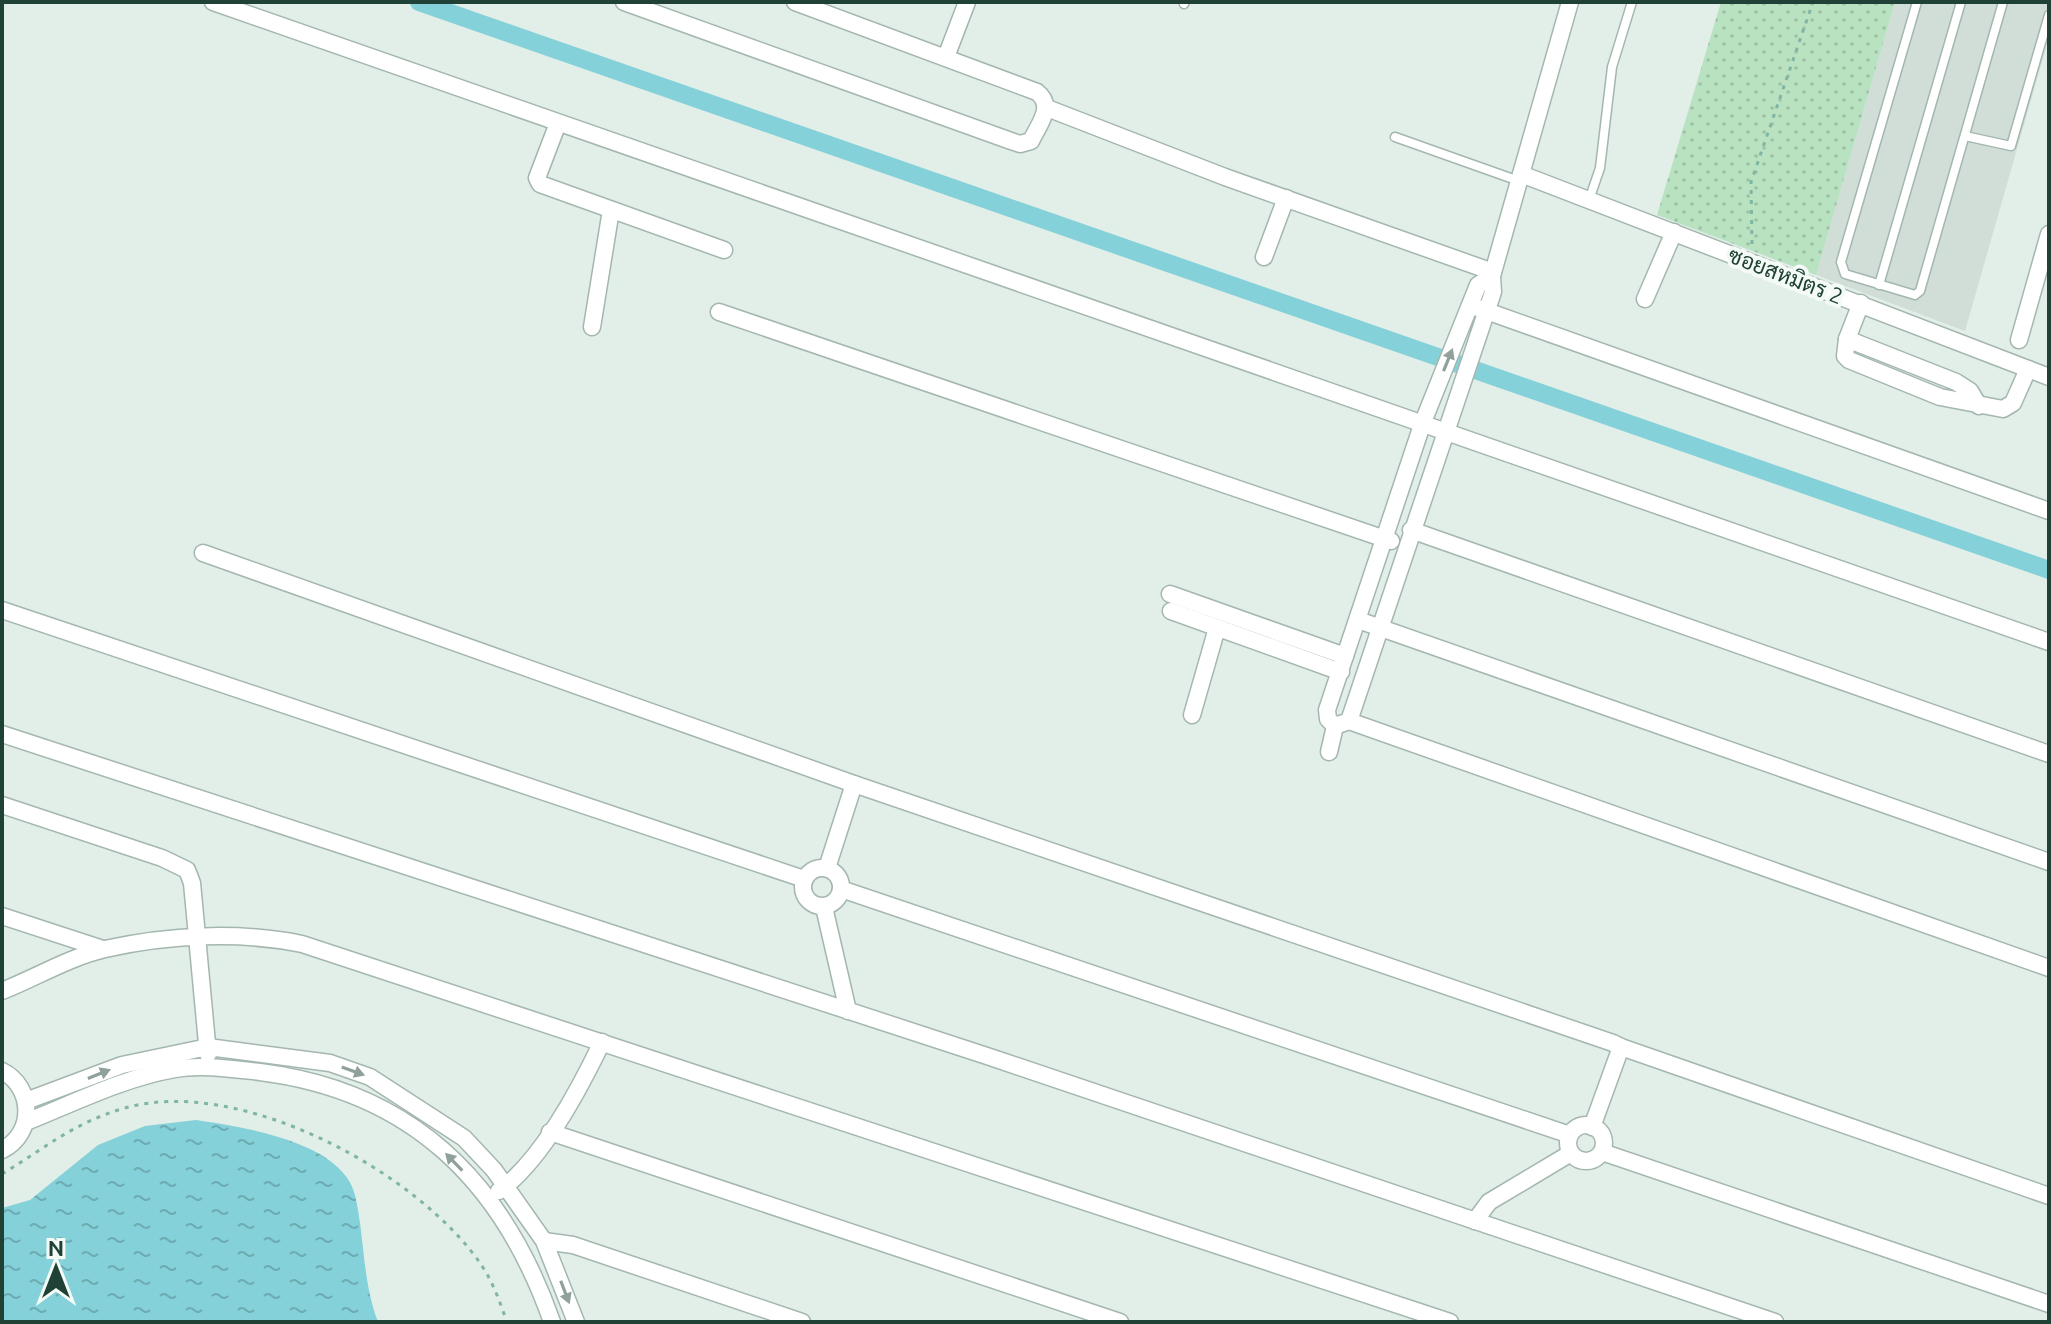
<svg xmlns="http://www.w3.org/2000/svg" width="2051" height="1324" viewBox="0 0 2051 1324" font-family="Ubuntu,Sarabun,sans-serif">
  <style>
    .built { fill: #d0ded7 }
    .grass { fill: url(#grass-dots) }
    .water { fill: url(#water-ripples) }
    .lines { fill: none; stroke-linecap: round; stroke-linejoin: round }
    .canal { stroke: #84d1d9; stroke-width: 18 }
    .lane-casing { stroke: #a4b7af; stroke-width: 11 }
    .street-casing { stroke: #a4b7af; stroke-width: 19 }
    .path { stroke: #7fb5a1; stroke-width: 3; stroke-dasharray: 4 6; stroke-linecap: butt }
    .lane { stroke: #fff; stroke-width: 8 }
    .street { stroke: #fff; stroke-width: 16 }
    .oneway { fill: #90a09a }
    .labels { text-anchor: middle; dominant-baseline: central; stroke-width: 8; stroke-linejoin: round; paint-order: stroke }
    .street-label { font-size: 22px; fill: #204236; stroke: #f4faf6 }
  </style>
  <defs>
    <pattern id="grass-dots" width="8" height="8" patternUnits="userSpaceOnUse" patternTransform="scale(2)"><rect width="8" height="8" fill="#b9e2c1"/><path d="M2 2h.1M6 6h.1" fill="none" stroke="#9fc3a6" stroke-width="1.8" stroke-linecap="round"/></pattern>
    <pattern id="water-ripples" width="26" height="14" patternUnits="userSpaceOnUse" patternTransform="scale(2)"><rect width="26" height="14" fill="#84d1d9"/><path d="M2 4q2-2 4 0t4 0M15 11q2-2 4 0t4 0" fill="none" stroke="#6cabb1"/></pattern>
  </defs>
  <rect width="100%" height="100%" fill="#e2eee8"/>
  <path class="built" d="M1895,2H2049V37L1965,331L1816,275Z"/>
  <path class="grass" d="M1721,2H1895L1816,275L1657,215Z"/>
  <path class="water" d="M196,1120C242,1127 342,1141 355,1195C365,1238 362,1280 378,1322H2V1208L30,1200L98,1145L145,1126Z"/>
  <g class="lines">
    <path class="canal" d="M419,2L2049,570"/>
    <defs>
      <g id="lane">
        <path d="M1917,2L1841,262L1845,274L1915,295L1920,291L2003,2"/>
        <path d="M1184,4L1185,2"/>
        <path d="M1965,136L2011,146L2049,15"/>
        <path d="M1395,137L1519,181"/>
        <path d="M1589,200L1600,168L1612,67L1632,2"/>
        <path d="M1879,285L1961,2"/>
      </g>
      <g id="street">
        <path d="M213,2L2049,642"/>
        <path d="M624,2L1011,141L1020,144L1031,141C1039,124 1055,106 1037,92L795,2"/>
        <path d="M946,57L967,2"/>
        <path d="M1047,108L1225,177L1493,272"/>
        <path d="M558,123L537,178L540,184L724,250"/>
        <path d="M1521,174L2049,377"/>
        <path d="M1264,257L1286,198"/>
        <path d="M1492,276L1493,292L1349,721L1335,726L1328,719L1327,710L1423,422L1478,285Z"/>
        <path d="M1492,276L1570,2"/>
        <path d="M1645,299L1674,232"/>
        <path d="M1861,303L1847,339L1845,356L1849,360L1940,397L2003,409L2013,403L2028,369"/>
        <path d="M1478,308L2049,511"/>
        <path d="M719,312L1391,541"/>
        <path d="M592,327L611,210"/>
        <path d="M1847,339L1956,382L1970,391L1979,406"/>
        <path d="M2019,340L2049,234"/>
        <path d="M1411,530L2049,754"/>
        <path d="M203,553L854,784L1613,1043L1621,1047L1592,1127"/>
        <path d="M1170,594L1345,656"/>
        <path d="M2,610L804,879"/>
        <path d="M1171,611L1341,672"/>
        <path d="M1358,620L2049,862"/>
        <path d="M1192,715L1217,628"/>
        <path d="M1349,721L2049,968"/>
        <path d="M2,734L990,1057L1775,1322"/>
        <path d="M1329,752L1335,726"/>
        <path d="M2,805L162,858L187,870L192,883L208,1054"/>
        <circle cx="822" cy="887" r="19"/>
        <path d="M827,868L854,784"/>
        <path d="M841,889L1570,1135"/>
        <path d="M824,907L848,1011"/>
        <path d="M2,916L103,949"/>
        <path d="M2,991C35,978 70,957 105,949C168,935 239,931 302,944L1450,1322"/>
        <path d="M1621,1047L2049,1196"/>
        <path d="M2,1071C34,1087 35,1134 2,1150"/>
        <path d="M26,1101L122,1065L208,1047L330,1063L370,1077L464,1138L494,1170L544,1241L576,1322"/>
        <path d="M26,1122C74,1103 123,1078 175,1069C202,1064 233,1069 260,1072C412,1091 503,1182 552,1322"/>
        <circle cx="1586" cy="1143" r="18"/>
        <path d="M550,1132L1120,1322"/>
        <path d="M1602,1152L2049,1304"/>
        <path d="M499,1191C541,1161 580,1088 602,1042"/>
        <path d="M1475,1221L1489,1202L1571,1153"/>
        <path d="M544,1241L573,1245L802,1322"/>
      </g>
    </defs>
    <use href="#lane" class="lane-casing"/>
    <use href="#street" class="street-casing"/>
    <g class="path">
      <path d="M1752,244L1751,182L1813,2"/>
      <path d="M2,1174C45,1148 75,1122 125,1108C239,1075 419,1172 482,1266C494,1284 500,1303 507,1322"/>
    </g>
    <use href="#lane" class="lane"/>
    <use href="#street" class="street"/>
  </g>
  <defs><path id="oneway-solid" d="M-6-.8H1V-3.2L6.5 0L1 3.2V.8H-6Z" transform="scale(2)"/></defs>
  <g class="oneway">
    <use href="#oneway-solid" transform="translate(1448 360) rotate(-68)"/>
    <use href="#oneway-solid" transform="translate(353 1071) rotate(20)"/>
    <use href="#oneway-solid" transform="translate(99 1074) rotate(-22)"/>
    <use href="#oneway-solid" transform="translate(454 1162) rotate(-134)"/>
    <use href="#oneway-solid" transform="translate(565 1292) rotate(69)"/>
  </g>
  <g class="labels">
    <g class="street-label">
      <text transform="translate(1786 275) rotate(21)">ซอยสหมิตร 2</text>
    </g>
  </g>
  <rect width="2051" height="1324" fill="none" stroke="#204236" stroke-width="8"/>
  <g transform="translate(56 1268)" stroke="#f4faf6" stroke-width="6" paint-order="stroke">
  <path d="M0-6L14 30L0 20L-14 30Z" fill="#204236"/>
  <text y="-12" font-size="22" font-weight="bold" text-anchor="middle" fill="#204236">N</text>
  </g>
</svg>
